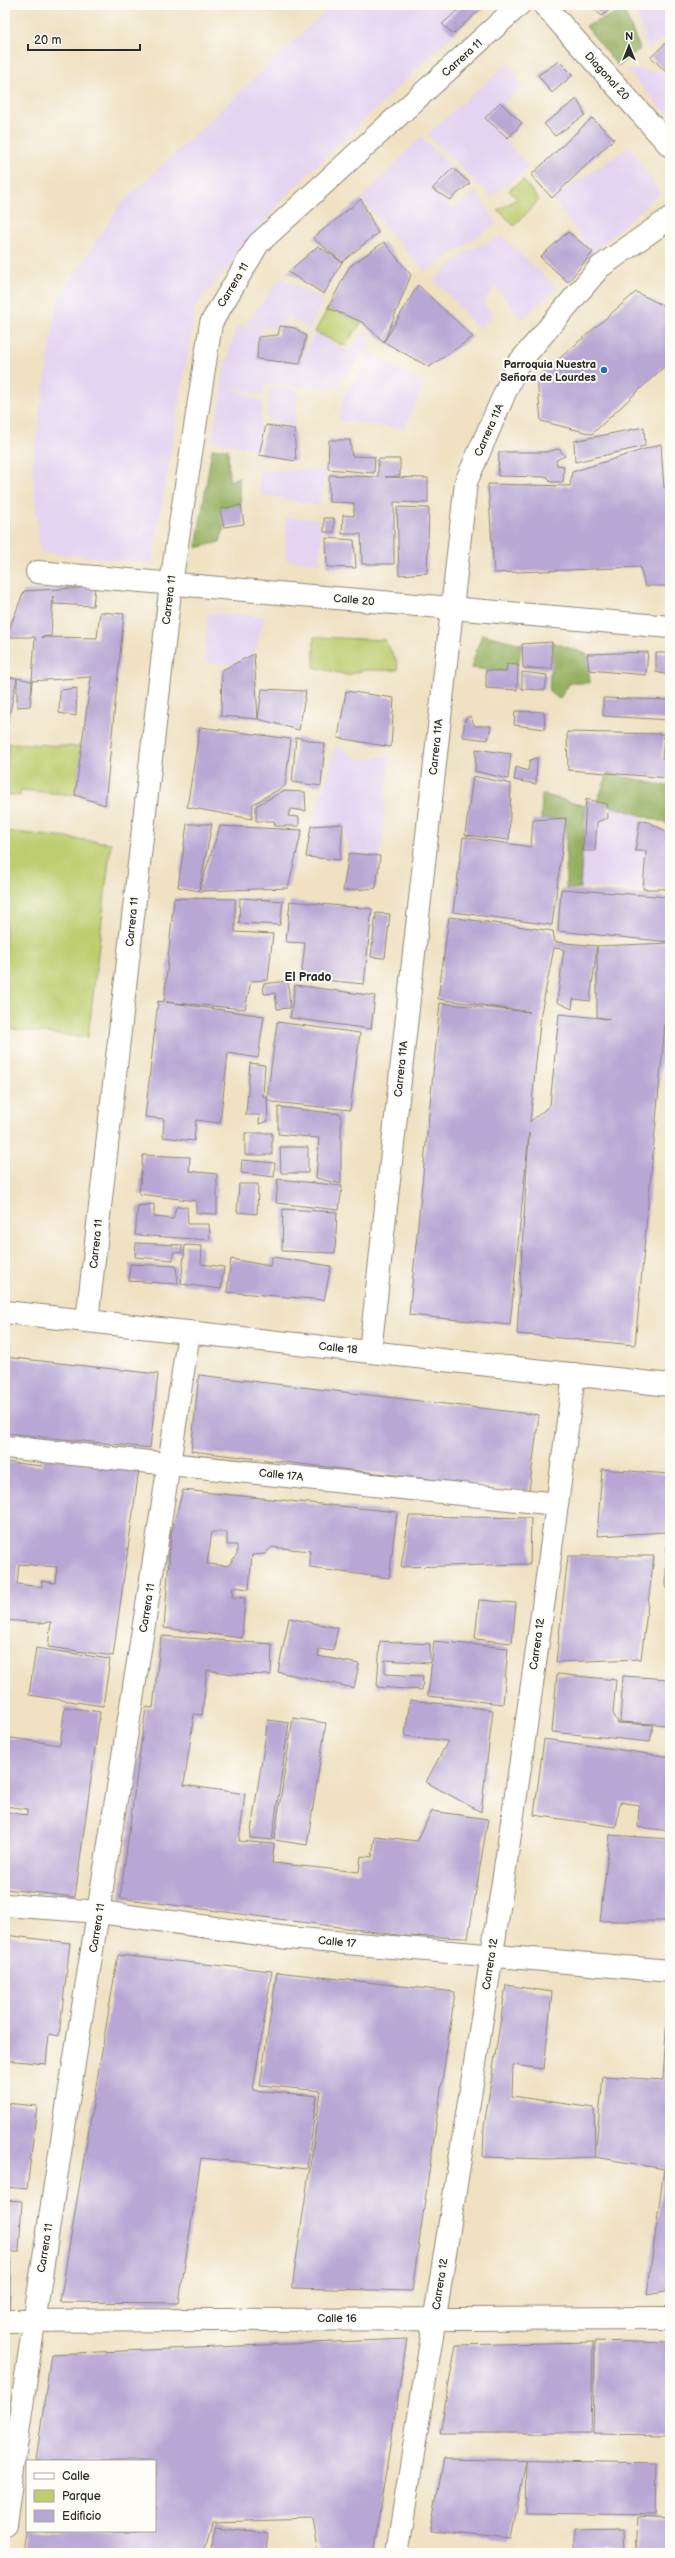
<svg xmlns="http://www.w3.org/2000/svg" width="675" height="2558" viewBox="0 0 675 2558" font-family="'Balsamiq Sans',sans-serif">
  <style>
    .built { fill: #e4d3f1 }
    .green { fill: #becd70; stroke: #747c4e }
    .forest { fill: #96b062; stroke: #606e46 }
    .building { fill: #b8a6d4; fill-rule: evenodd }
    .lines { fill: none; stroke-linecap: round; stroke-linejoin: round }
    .minor-casing { stroke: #8d8676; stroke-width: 24 }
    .minor { stroke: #fff; stroke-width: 22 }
    .poi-dot { fill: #1f6fb2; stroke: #fdfcf7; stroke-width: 1.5 }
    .labels { text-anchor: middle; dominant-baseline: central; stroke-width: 4; stroke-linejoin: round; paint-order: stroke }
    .street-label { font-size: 11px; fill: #2b2b2b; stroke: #fdfcf7 }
    .poi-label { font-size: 11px; font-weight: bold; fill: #2b2b2b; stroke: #fdfcf7; text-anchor: end }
    .neighbourhood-label { font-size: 12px; font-weight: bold; fill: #2b2b2b; stroke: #fdfcf7 }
  </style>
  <rect width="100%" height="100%" fill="#fdfcf7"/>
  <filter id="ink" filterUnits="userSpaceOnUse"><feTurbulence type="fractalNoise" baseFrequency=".025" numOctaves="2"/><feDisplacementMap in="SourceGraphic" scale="8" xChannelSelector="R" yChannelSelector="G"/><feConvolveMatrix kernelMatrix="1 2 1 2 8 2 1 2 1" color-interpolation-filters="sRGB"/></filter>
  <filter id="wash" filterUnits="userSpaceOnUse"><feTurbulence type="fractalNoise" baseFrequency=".012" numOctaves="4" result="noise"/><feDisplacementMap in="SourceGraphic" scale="16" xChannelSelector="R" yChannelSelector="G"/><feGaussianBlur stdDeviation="0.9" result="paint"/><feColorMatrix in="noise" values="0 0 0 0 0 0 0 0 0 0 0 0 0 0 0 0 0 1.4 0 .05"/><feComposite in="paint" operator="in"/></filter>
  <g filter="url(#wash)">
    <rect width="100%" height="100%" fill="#efe1c2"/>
    <g class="built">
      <path d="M332,5H464L442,24L453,34L286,195L196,306L152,563L40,552L32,467L57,301L121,204Z"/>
      <path d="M640,5H670V32L648,49L636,11Z"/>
      <path d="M508,63L523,88L485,118L529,167L491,197L427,134Z"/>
      <path d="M626,69L670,72V118Z"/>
      <path d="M421,137L453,168L432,189L453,209L475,190L497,223L425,272L361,199Z"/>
      <path d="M630,147L660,193L593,252L552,198Z"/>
      <path d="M502,236L557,288L522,319L495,287L484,303L493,315L479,329L434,279L466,252Z"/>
      <path d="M281,278L323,301L310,329L290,318L272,328L263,326L257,359L300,364L315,332L348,352L364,332L372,344L335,389L265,384L262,395L225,385L263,402L257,449L212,441L222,391L221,383L236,326H260L246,323Z"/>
      <path d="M371,352L424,383L404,429L339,421L344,395Z"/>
      <path d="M270,388L297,390L294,429L266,418Z"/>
      <path d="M328,469L318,506L260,494L259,471Z"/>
      <path d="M286,517L318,519L321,537L320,563L286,560Z"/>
      <path d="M208,613L265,616L254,654L229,665L204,661Z"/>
      <path d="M335,744L361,760L390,755L380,856L349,853L342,824L311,826L326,781Z"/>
      <path d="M612,806L644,814L640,821L635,851H646L643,889L580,888L583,851H595L597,822L608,818Z"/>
    </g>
    <g class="green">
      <path d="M523,180L539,200L514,226L498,210L517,199L509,190Z"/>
      <path d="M328,308L362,322L344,346L315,332Z"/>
      <path d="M314,637L385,640L397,662L398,670H365L347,675L314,667Z"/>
      <path d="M9,743L83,747L75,795L21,790L20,796L5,794Z"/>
      <path d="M6,831L111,843L88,1038L5,1028Z"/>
    </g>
    <g class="forest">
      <path d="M624,10L640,49L618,66L586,26Z"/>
      <path d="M212,449H228L229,481L239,477L241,505L221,510L224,527L220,542L196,548Z"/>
      <path d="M482,634L522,644L518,665L506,672L471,668Z"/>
      <path d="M552,642L587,654L590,683H570L559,699L549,691Z"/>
      <path d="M608,773L670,787V824L597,802Z"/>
      <path d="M542,794L585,806L580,888L566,889V818L541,819Z"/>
    </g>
    <g id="blocks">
      <g class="building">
        <path d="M464,5H486L453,34L442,24Z"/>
        <path d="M590,5H616L602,16Z"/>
        <path d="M670,39V68L666,72L651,57Z"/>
        <path d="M559,61L573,75L552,93L538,75Z"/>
        <path d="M577,99L585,115L555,136L544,124Z"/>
        <path d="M500,102L522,123L508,138L485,118Z"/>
        <path d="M592,118L614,139L552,198L531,175Z"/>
        <path d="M453,168L470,183L450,200L432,189Z"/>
        <path d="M361,199L378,233L342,262L313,238Z"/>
        <path d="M568,232L593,252L568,282L540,257Z"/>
        <path d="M384,242L411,275L384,342L362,322L328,308L349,267Z"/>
        <path d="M318,246L342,262L324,294L288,272Z"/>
        <path d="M418,285L473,337L429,367L384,342Z"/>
        <path d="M636,292L670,309V361L592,434L541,421L537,378Z"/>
        <path d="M280,326L295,328L306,336L300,364L257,359L258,337L278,335Z"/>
        <path d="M266,425L294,429L296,461L259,455Z"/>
        <path d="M644,427L645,446L575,462L574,441Z"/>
        <path d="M329,440H350L352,456L375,457L374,473L328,469Z"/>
        <path d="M661,444L664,488L670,487V586H645L640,567L494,573L488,484L570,486L572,472Z"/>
        <path d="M559,449L565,456L556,460L557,465L564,466L563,482H550L548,477L498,476L499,452H546Z"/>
        <path d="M378,459H400V476L385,477L428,478V503L394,502V564H362L361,534H342L343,515L354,516V503L329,502V475L378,477Z"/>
        <path d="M241,505L244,524L224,527L220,509Z"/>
        <path d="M397,507L429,508L427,573L399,575Z"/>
        <rect x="324" y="518" width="10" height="14"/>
        <path d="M326,538L354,540L356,568L327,567Z"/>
        <path d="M95,587L93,606L54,604L53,596L51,636L41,637L97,638L100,612L124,614L105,805L75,795L91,677L32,681L35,637H6L24,591Z"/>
        <path d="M552,642V669L523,668L522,644Z"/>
        <path d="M648,652L646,675L589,670L587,654Z"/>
        <path d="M656,653H670V682L668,675L656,672Z"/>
        <path d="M254,654L258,719L262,689L306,691L299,730L258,719L221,716L222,670Z"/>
        <path d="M507,664L518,665L517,690L486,688V670L506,672Z"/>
        <path d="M522,672L547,675L545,690L522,689Z"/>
        <path d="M5,677L17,678L6,731H5Z"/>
        <path d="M17,678L32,681L30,706L17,707Z"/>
        <path d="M77,688L76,716L59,713L60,690Z"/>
        <path d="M346,691L394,698L391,747L338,738Z"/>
        <path d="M603,698L670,700V720L603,716Z"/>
        <path d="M515,711L544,712L545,729L514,725Z"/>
        <path d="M470,716L475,726H491L488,740L463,737L465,719Z"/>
        <path d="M200,727L291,739L285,786L253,804L252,819L187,807Z"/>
        <path d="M567,732L664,734L662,758H670V778L568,770Z"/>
        <path d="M296,737L325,744L321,786L292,782Z"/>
        <path d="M476,749L511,754L508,779L475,771Z"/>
        <path d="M537,758L536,784L514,780L516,767L528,771L530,760Z"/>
        <path d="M473,776L511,784L509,840L465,835Z"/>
        <path d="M283,791L305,792L306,811L291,809L288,816L299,817V826H275L274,821H256V806Z"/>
        <path d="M586,799L607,804L608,818L597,822L595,851H583Z"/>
        <path d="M566,818L552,925L453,912L463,837L531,847L533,820Z"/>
        <path d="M640,821L648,822L670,833V889H643L646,851H635Z"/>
        <path d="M187,824H212L199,891L220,826L302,830L288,888L199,891L178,887Z"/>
        <path d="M343,824L340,860L306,857L311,826Z"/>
        <path d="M349,853L380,856L376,888L343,891Z"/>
        <path d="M561,889L670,897V942L558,931Z"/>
        <path d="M174,898L235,899V932L273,934L268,980L251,981L245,1009L166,1002L264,1016L258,1058L228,1053L220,1123L196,1120L194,1141L163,1137L164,1119L145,1117L158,1001L164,1002Z"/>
        <path d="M240,898L283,901L280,925L239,923Z"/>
        <path d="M290,901L372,909L364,984L301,978L305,943L286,942Z"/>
        <path d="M376,913L390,914L385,958L371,957Z"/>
        <path d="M449,917L553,931L555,942L597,946L670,943V1023L665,1024L635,1345L517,1334L529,1133L510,1325L409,1315L440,1003L530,1012L438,999ZM597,946V1017L610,1019L559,1014L550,1105L530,1122L541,1013L554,948L564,949L557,1002L572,1009L573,999L590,1001Z"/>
        <path d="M288,981L290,1008L277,1009L275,993L264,994L263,984Z"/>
        <path d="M295,985L375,996L371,1029L290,1018Z"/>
        <path d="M277,1022L360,1033L350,1110L273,1102L267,1099Z"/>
        <path d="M250,1063L265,1065L263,1096L267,1099L268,1121L259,1124L260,1115H246Z"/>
        <path d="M278,1107L341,1114V1184L316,1178L319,1138L278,1134Z"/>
        <rect x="245" y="1133" width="27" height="22"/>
        <path d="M280,1147H308V1173H281Z"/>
        <path d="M143,1155L190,1157L189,1171L217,1174V1214L196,1213V1201L139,1194Z"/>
        <path d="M242,1160L275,1163L274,1177L241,1173Z"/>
        <path d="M278,1179L342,1186L339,1210L276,1203Z"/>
        <path d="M239,1184H258L257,1214L237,1212Z"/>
        <path d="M154,1204V1217L173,1219L176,1207H187L188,1224H209L210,1240L135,1235L138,1206Z"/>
        <path d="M283,1209L337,1212L335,1253L282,1251Z"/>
        <path d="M136,1243L182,1245V1253L173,1252V1260L135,1257Z"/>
        <path d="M185,1245L202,1246L201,1264L224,1267L221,1289L181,1284Z"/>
        <path d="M272,1257L331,1266L324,1300L227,1292L231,1259L270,1266Z"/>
        <path d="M130,1264L176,1266L178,1284L129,1281Z"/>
        <path d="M5,1357L158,1374L150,1448L5,1433Z"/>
        <path d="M199,1375L539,1415L529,1491L191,1451Z"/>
        <path d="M42,1456L139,1469L113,1656L48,1647L51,1622L39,1623L5,1620V1462L42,1466ZM19,1564L57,1567L55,1583L41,1581L42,1587L17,1584Z"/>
        <path d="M602,1469L669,1474L667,1532H670V1588H666L667,1532L597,1536Z"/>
        <path d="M183,1490L397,1512L389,1578L310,1568V1551L272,1547L265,1554L252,1555L249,1589L233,1587L232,1597L245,1598L242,1638L164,1628L171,1534ZM212,1532H227V1545H237V1554L228,1566L207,1564Z"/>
        <path d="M409,1516L531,1518L530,1564L401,1567Z"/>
        <path d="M568,1556H654L641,1659L556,1662Z"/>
        <path d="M479,1600L516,1603L512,1643L475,1639Z"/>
        <path d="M289,1618L338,1628L333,1651L319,1649L318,1656L359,1664L354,1688L278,1672Z"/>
        <path d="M161,1636L272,1644L271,1675L232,1674L207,1670L202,1715L194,1714L184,1785L245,1794L239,1841L274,1844L272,1863L359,1872L361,1856L372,1857L375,1836L417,1841L432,1811L488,1819L468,1938L406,1936L120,1898L146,1707L153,1708Z"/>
        <path d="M380,1641L430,1644V1663L385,1660V1674L423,1676L422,1690L377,1687Z"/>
        <path d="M434,1641L508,1648L503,1704L428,1696Z"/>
        <path d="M36,1648L110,1659L103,1706L29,1695Z"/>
        <path d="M557,1674L616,1680L613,1713L618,1723L653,1725L650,1742L552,1732Z"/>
        <path d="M623,1676L670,1679V1725L620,1722Z"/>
        <path d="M410,1700L493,1710L481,1812L426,1782L448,1741L405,1736Z"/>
        <path d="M65,1707L100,1712L75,1897L5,1889V1812L27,1815V1809L5,1806V1737L60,1745Z"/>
        <path d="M293,1718L326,1723L307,1845L274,1840Z"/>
        <path d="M268,1720L289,1723L272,1840L250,1838Z"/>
        <path d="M544,1739L670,1757L668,1790H670V1831L638,1827L639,1805L620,1802L616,1827L534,1815Z"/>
        <path d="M610,1835L670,1839V1921H600Z"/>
        <path d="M5,1935L70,1943L59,2036L49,2034L46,2064L5,2060Z"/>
        <path d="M118,1955L272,1971L253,2090L317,2096L307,2169L201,2158L179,2303L60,2302Z"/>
        <path d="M277,1972L455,1992L412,2291L292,2288L321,2091L260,2085Z"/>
        <path d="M506,1985L552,1992L544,2069L513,2065L512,2096L594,2108L595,2157L547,2159L483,2157L484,2127Z"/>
        <path d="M668,1998H670V2291L647,2295L664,2169L595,2157L603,2076L663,2080Z"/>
        <path d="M5,2103L37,2106L27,2189L5,2187Z"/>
        <path d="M5,2200L22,2201L19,2252H5Z"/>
        <path d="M5,2257H11L9,2316H5Z"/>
        <path d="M407,2339L373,2553H319L313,2519L212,2522L204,2553H23L26,2531H155V2461H36L51,2354Z"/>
        <path d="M595,2341L670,2343V2435L593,2434Z"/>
        <path d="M593,2342L591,2433H440L456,2345Z"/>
        <path d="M444,2459L656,2463L655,2515L525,2513L526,2461L511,2539L430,2531Z"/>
        <path d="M638,2517L670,2519V2553H636Z"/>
        <path d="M214,2527L268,2533L266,2553H212Z"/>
        <path d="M624,2529L625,2550L574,2551V2530Z"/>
      </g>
    </g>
  </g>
  <g filter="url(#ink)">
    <use href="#blocks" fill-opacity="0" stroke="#8d8676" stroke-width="1"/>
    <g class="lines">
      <defs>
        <g id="minor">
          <path d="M544,5L670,146"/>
          <path d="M37,572L670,627"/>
          <path d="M5,1312L670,1385"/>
          <path d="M87,1321L171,583L211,323L258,244L519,5"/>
          <path d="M370,1352L466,482L517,365L600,267L670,218"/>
          <path d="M5,1447L557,1504"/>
          <path d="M5,1905L100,1912L288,1938L670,1971"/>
          <path d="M5,2321L670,2318"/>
          <path d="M5,2525C60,2126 130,1730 189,1332"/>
          <path d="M397,2553C460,2161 524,1769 574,1374"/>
        </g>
      </defs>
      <use href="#minor" class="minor-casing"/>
      <use href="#minor" class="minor"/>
    </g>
  </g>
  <circle class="poi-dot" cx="604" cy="370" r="4"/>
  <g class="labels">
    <g class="street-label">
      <text transform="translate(462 58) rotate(-42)">Carrera 11</text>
      <text transform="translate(607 76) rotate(48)">Diagonal 20</text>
      <text transform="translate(233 285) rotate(-59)">Carrera 11</text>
      <text transform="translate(489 430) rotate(-66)">Carrera 11A</text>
      <text transform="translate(169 600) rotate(-83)">Carrera 11</text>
      <text transform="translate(354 600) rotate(5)">Calle 20</text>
      <text transform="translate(436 747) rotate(-84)">Carrera 11A</text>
      <text transform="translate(132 922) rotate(-84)">Carrera 11</text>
      <text transform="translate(401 1069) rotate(-84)">Carrera 11A</text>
      <text transform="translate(96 1244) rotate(-84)">Carrera 11</text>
      <text transform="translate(338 1348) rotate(6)">Calle 18</text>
      <text transform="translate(281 1475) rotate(6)">Calle 17A</text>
      <text transform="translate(147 1608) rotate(-81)">Carrera 11</text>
      <text transform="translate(537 1644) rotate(-82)">Carrera 12</text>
      <text transform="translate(97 1928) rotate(-81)">Carrera 11</text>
      <text transform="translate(337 1942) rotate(5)">Calle 17</text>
      <text transform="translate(490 1964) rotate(-81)">Carrera 12</text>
      <text transform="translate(45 2248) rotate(-81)">Carrera 11</text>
      <text transform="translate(440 2284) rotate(-81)">Carrera 12</text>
      <text x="337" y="2318">Calle 16</text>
    </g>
    <g class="poi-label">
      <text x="596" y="364">Parroquia Nuestra<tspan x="596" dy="13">Señora de Lourdes</tspan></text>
    </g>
    <g class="neighbourhood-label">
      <text x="308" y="977">El Prado</text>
    </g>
  </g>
  <rect width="675" height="2558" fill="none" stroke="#fdfcf7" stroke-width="20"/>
  <rect x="26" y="2460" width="130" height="72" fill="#fdfcf7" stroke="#a9a8a5"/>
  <rect x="34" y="2473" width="20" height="6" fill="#ffffff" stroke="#a9a8a5"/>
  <text x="62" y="2480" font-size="12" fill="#2b2b2b">Calle</text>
  <rect x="34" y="2490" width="20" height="12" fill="#becd70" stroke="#a9a8a5"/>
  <text x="62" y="2500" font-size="12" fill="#2b2b2b">Parque</text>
  <rect x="34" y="2510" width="20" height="12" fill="#b8a6d4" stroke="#a9a8a5"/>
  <text x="62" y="2520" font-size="12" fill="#2b2b2b">Edificio</text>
  <g transform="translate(629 46)" stroke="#fdfcf7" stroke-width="3" paint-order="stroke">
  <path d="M0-3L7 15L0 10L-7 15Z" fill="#2b2b2b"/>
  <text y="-6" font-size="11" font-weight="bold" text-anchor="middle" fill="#2b2b2b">N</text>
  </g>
  <path d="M28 44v6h112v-6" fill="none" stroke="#2b2b2b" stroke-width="2"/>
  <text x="34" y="44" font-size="12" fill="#2b2b2b" stroke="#fdfcf7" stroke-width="3" paint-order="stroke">20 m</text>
</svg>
